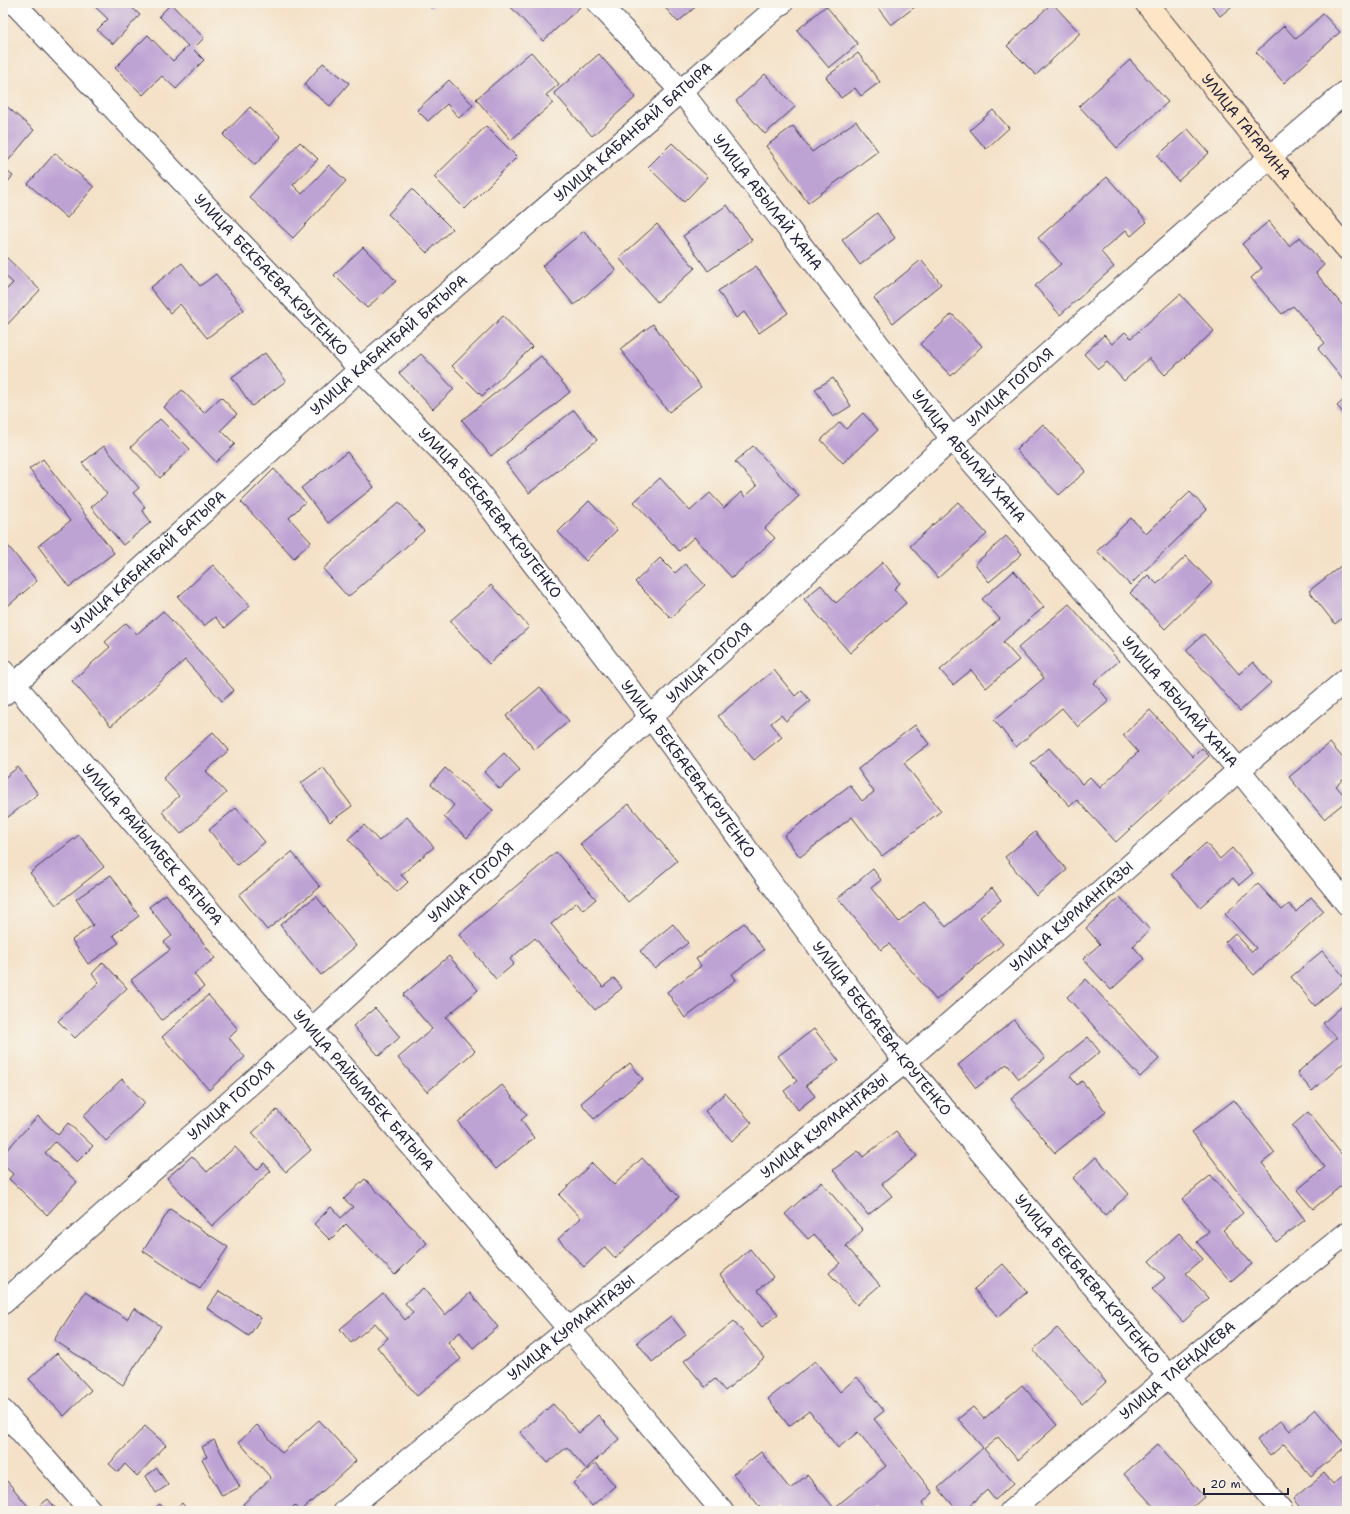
<svg xmlns="http://www.w3.org/2000/svg" width="1350" height="1514" viewBox="0 0 1350 1514" font-family="'Shantell Sans',sans-serif">
  <style>
    .building { fill: #bda2d4 }
    .lines { fill: none; stroke-linecap: round; stroke-linejoin: round }
    .minor-casing { stroke: #423f50; stroke-width: 24 }
    .tertiary-casing { stroke: #423f50; stroke-width: 24 }
    .secondary-casing { stroke: #423f50; stroke-width: 24 }
    .minor { stroke: #fff; stroke-width: 22 }
    .tertiary { stroke: #fff; stroke-width: 22 }
    .secondary { stroke: #fde5c5; stroke-width: 22 }
    .labels { text-anchor: middle; dominant-baseline: central; stroke-width: 3; stroke-linejoin: round; paint-order: stroke }
    .street-label { font-size: 15px; fill: #22223b; stroke: #f7f3e8 }
  </style>
  <rect width="100%" height="100%" fill="#f7f3e8"/>
  <filter id="ink" filterUnits="userSpaceOnUse"><feTurbulence type="fractalNoise" baseFrequency=".025" numOctaves="2"/><feDisplacementMap in="SourceGraphic" scale="8" xChannelSelector="R" yChannelSelector="G"/><feConvolveMatrix kernelMatrix="1 2 1 2 8 2 1 2 1" color-interpolation-filters="sRGB"/></filter>
  <filter id="wash" filterUnits="userSpaceOnUse"><feTurbulence type="fractalNoise" baseFrequency=".012" numOctaves="4" result="noise"/><feDisplacementMap in="SourceGraphic" scale="16" xChannelSelector="R" yChannelSelector="G"/><feGaussianBlur stdDeviation="0.9" result="paint"/><feColorMatrix in="noise" values="0 0 0 0 0 0 0 0 0 0 0 0 0 0 0 0 0 1.4 0 .05"/><feComposite in="paint" operator="in"/></filter>
  <g filter="url(#wash)">
    <rect width="100%" height="100%" fill="#f4e1c7"/>
    <g id="blocks">
      <g class="building">
        <path d="M91,3H127L140,15L113,44L97,30L108,19Z"/>
        <path d="M426,3H437L431,8Z"/>
        <path d="M507,3H576L580,7L543,41Z"/>
        <path d="M661,3H700L678,22Z"/>
        <path d="M874,3H920L891,25Z"/>
        <path d="M1052,3L1080,33L1036,75L1007,46Z"/>
        <path d="M1210,3H1236L1220,16Z"/>
        <path d="M171,4L204,38L193,49L204,60L176,89L162,76L143,95L115,68L148,35L173,61L188,46L159,16Z"/>
        <path d="M826,6L858,44L829,68L797,30Z"/>
        <path d="M1323,14L1340,32L1284,83L1256,52L1284,26L1296,39Z"/>
        <path d="M531,52L559,84L546,95L553,103L511,140L476,99Z"/>
        <path d="M858,53L880,82L861,96L855,88L841,98L826,77Z"/>
        <path d="M599,54L636,97L592,136L554,93Z"/>
        <path d="M1130,60L1168,102L1117,148L1079,106Z"/>
        <path d="M323,63L349,83L330,106L304,85Z"/>
        <path d="M765,74L795,107L765,134L736,101Z"/>
        <path d="M449,80L473,105L459,118L447,104L428,121L417,110Z"/>
        <path d="M5,105L34,130L3,167V107Z"/>
        <path d="M250,107L281,137L255,165L223,135Z"/>
        <path d="M993,110L1009,128L986,149L970,130Z"/>
        <path d="M856,121L878,151L808,203L766,146L793,126L812,152Z"/>
        <path d="M486,126L517,157L465,209L434,177Z"/>
        <path d="M1188,129L1209,153L1178,181L1157,156Z"/>
        <path d="M300,142L318,159L293,185L302,194L329,165L346,181L293,238L249,197Z"/>
        <path d="M672,143L708,177L684,202L648,167Z"/>
        <path d="M55,153L94,187L67,218L28,184Z"/>
        <path d="M3,168L13,176L3,187Z"/>
        <path d="M1107,177L1147,222L1131,236L1126,230L1101,252L1114,267L1060,315L1035,286L1061,264L1038,238Z"/>
        <path d="M412,189L452,229L427,253L388,214Z"/>
        <path d="M727,205L752,240L708,271L683,236Z"/>
        <path d="M877,213L895,238L860,265L842,240Z"/>
        <path d="M1269,221L1289,246L1300,237L1324,265L1316,273L1347,311V378L1344,381L1318,349L1325,343L1293,306L1282,314L1251,278L1262,268L1242,244Z"/>
        <path d="M657,224L695,268L657,302L619,258Z"/>
        <path d="M584,231L616,270L574,305L542,266Z"/>
        <path d="M363,247L396,281L367,308L334,275Z"/>
        <path d="M3,254L40,290L3,329V293L13,283L3,274Z"/>
        <path d="M921,260L941,284L893,323L874,298Z"/>
        <path d="M182,263L200,286L216,274L244,310L207,338L180,304L170,313L150,288Z"/>
        <path d="M756,266L788,313L759,333L744,312L736,318L718,291Z"/>
        <path d="M1180,294L1214,331L1165,375L1149,358L1124,381L1107,362L1098,369L1084,354L1104,335L1112,344L1125,332L1131,338Z"/>
        <path d="M952,314L982,346L951,376L920,344Z"/>
        <path d="M503,316L532,347L482,396L452,366Z"/>
        <path d="M653,324L701,387L669,412L620,349Z"/>
        <path d="M265,353L286,381L252,406L232,377Z"/>
        <path d="M421,354L454,389L433,409L399,373Z"/>
        <path d="M541,356L570,392L491,456L462,420Z"/>
        <path d="M833,378L851,406L833,417L815,389Z"/>
        <path d="M182,390L204,413L221,397L237,414L221,430L235,444L216,462L164,407Z"/>
        <path d="M1347,397V417L1337,406Z"/>
        <path d="M574,410L597,440L529,493L506,463Z"/>
        <path d="M863,413L878,430L843,463L821,440L840,422L846,429Z"/>
        <path d="M160,419L190,449L160,478L131,447Z"/>
        <path d="M1043,424L1086,471L1059,495L1016,450Z"/>
        <path d="M104,446L139,488L133,493L145,507L142,510L151,522L123,545L91,507L107,494L82,463Z"/>
        <path d="M753,446L799,496L765,528L775,538L732,578L694,537L679,551L634,502L660,478L690,511L710,493L724,508L741,492L745,497L757,486L735,462Z"/>
        <path d="M347,452L374,487L328,523L301,488Z"/>
        <path d="M43,459L114,553L69,587L38,546L70,521L29,469Z"/>
        <path d="M274,469L305,502L289,518L311,542L294,558L241,502Z"/>
        <path d="M1190,492L1207,510L1130,585L1097,551L1131,518L1146,534Z"/>
        <path d="M589,501L617,530L586,561L558,532Z"/>
        <path d="M399,502L424,531L348,597L323,569Z"/>
        <path d="M958,502L987,534L938,578L910,546Z"/>
        <path d="M1006,536L1022,554L989,582L975,564Z"/>
        <path d="M3,540L37,581L3,610Z"/>
        <path d="M1186,556L1212,583L1165,629L1130,593L1148,575L1157,584Z"/>
        <path d="M660,558L675,573L685,564L705,585L671,618L635,582Z"/>
        <path d="M1347,561V614L1335,624L1309,591Z"/>
        <path d="M883,562L900,583L894,589L906,603L850,653L804,599L821,585L836,603Z"/>
        <path d="M213,565L250,606L225,628L215,617L204,626L178,597Z"/>
        <path d="M1014,571L1044,607L1003,642L1019,660L986,688L971,670L953,685L940,670L1000,619L982,599Z"/>
        <path d="M491,585L529,627L489,664L450,621Z"/>
        <path d="M1069,604L1119,661L1094,683L1109,701L1078,727L1062,708L1016,747L994,720L1044,678L1018,648Z"/>
        <path d="M163,611L234,690L222,701L185,660L111,726L72,681L110,647L105,642L126,623L137,634Z"/>
        <path d="M1204,634L1239,674L1253,662L1271,683L1240,711L1186,650Z"/>
        <path d="M774,670L795,696L802,690L810,701L786,721L781,715L771,723L782,737L754,760L718,716Z"/>
        <path d="M540,687L569,721L535,750L506,716Z"/>
        <path d="M1150,710L1193,757L1202,748L1209,756L1116,842L1077,800L1070,806L1031,764L1049,748L1082,784L1090,777L1100,788L1138,752L1123,735Z"/>
        <path d="M915,725L929,744L904,763L941,811L882,856L852,817L800,857L784,836L850,785L862,801L874,792L858,769Z"/>
        <path d="M213,732L229,750L206,771L226,793L181,834L162,812L179,796L163,778Z"/>
        <path d="M1330,743L1347,763V776L1336,786L1344,795L1347,793V804L1345,802L1324,819L1289,777Z"/>
        <path d="M504,753L520,770L500,789L484,772Z"/>
        <path d="M18,767L38,794L4,820L3,779Z"/>
        <path d="M323,767L352,806L330,822L301,783Z"/>
        <path d="M445,768L493,810L467,838L444,817L454,805L431,784Z"/>
        <path d="M629,804L677,861L628,902L580,844Z"/>
        <path d="M236,808L265,842L237,865L209,830Z"/>
        <path d="M407,817L434,847L401,875L408,882L397,892L348,839L364,825L379,841Z"/>
        <path d="M1035,832L1067,870L1036,896L1005,857Z"/>
        <path d="M79,835L104,867L56,905L30,873Z"/>
        <path d="M1206,843L1220,859L1232,848L1253,873L1239,885L1233,878L1200,907L1171,874Z"/>
        <path d="M292,852L320,887L267,930L239,895Z"/>
        <path d="M556,852L596,899L583,910L577,902L551,924L603,987L614,978L622,988L595,1010L535,938L510,959L514,964L496,979L459,935Z"/>
        <path d="M873,869L881,880L871,888L899,922L924,901L946,927L992,888L1001,900L980,917L1003,944L936,1000L889,944L881,950L838,898Z"/>
        <path d="M111,875L139,916L113,935L119,943L88,964L72,940L93,925L76,899Z"/>
        <path d="M1258,884L1282,910L1289,904L1296,912L1311,897L1324,911L1254,975L1225,942L1235,933L1252,952L1256,948L1225,914Z"/>
        <path d="M166,894L215,958L194,974L204,987L162,1020L131,980L170,950L164,942L172,936L149,907Z"/>
        <path d="M316,896L356,946L321,975L280,925Z"/>
        <path d="M1120,897L1150,930L1133,946L1144,959L1111,990L1083,959L1100,944L1086,928Z"/>
        <path d="M744,923L764,950L732,974L736,980L685,1018L667,992L701,966L696,959Z"/>
        <path d="M673,924L688,943L655,969L640,951Z"/>
        <path d="M1322,951L1346,979L1315,1006L1291,977Z"/>
        <path d="M449,956L478,990L446,1017L475,1051L427,1092L398,1058L432,1029L403,995Z"/>
        <path d="M103,962L127,988L75,1038L58,1021L99,982L92,974Z"/>
        <path d="M1086,979L1159,1059L1140,1077L1067,997Z"/>
        <path d="M208,995L238,1029L229,1038L245,1057L209,1090L162,1037Z"/>
        <path d="M1347,1002V1060L1312,1091L1297,1073L1337,1038L1323,1023Z"/>
        <path d="M375,1008L400,1037L379,1056L353,1026Z"/>
        <path d="M1014,1020L1045,1058L1019,1079L1007,1064L976,1088L958,1065Z"/>
        <path d="M814,1029L839,1061L806,1085L815,1096L798,1110L784,1091L797,1081L778,1056Z"/>
        <path d="M1088,1037L1100,1052L1070,1076L1077,1085L1082,1081L1106,1112L1055,1153L1011,1099Z"/>
        <path d="M630,1063L643,1079L594,1119L581,1103Z"/>
        <path d="M122,1079L145,1103L106,1141L83,1116Z"/>
        <path d="M502,1085L527,1115L521,1120L534,1138L496,1169L458,1122Z"/>
        <path d="M725,1093L752,1123L732,1141L705,1111Z"/>
        <path d="M1234,1100L1275,1153L1262,1163L1305,1220L1276,1242L1192,1132Z"/>
        <path d="M277,1110L311,1150L286,1172L252,1133Z"/>
        <path d="M1308,1112L1347,1161V1181L1313,1209L1297,1190L1325,1167L1292,1126Z"/>
        <path d="M38,1116L58,1135L68,1123L93,1146L77,1162L55,1142L45,1153L77,1182L47,1215L9,1179L13,1174L3,1165V1154Z"/>
        <path d="M896,1131L917,1156L882,1184L892,1196L868,1215L833,1170L858,1151L863,1157Z"/>
        <path d="M1347,1131V1141L1342,1135Z"/>
        <path d="M235,1147L257,1170L264,1163L271,1171L212,1226L167,1178L192,1156L207,1172Z"/>
        <path d="M1096,1157L1129,1194L1105,1215L1073,1178Z"/>
        <path d="M642,1158L679,1197L615,1258L605,1247L584,1267L558,1239L581,1218L559,1195L592,1163L614,1185Z"/>
        <path d="M1211,1175L1243,1213L1223,1230L1252,1264L1231,1282L1197,1242L1209,1231L1182,1199Z"/>
        <path d="M365,1179L427,1243L395,1275L346,1224L330,1240L314,1224L331,1207L341,1218L353,1207L344,1199Z"/>
        <path d="M821,1182L863,1230L846,1246L880,1285L857,1305L829,1273L840,1263L814,1234L808,1239L785,1214Z"/>
        <path d="M170,1209L228,1247L200,1289L143,1251Z"/>
        <path d="M1179,1233L1203,1259L1186,1273L1209,1298L1183,1322L1152,1289L1165,1278L1149,1261Z"/>
        <path d="M750,1249L773,1277L758,1290L778,1314L762,1327L720,1275Z"/>
        <path d="M1003,1264L1027,1292L998,1317L974,1289Z"/>
        <path d="M423,1288L445,1315L470,1293L498,1327L473,1348L460,1332L448,1342L461,1359L417,1396L377,1347L388,1338L375,1323L351,1343L340,1329L383,1293L405,1320L413,1313L405,1303Z"/>
        <path d="M219,1291L261,1318L249,1336L207,1308Z"/>
        <path d="M85,1292L127,1319L134,1308L161,1326L123,1385L54,1340Z"/>
        <path d="M671,1316L686,1335L652,1362L637,1342Z"/>
        <path d="M734,1321L764,1358L725,1391L715,1379L705,1387L684,1361Z"/>
        <path d="M1057,1328L1106,1382L1082,1404L1033,1350Z"/>
        <path d="M57,1353L91,1390L64,1416L29,1379Z"/>
        <path d="M815,1361L840,1392L857,1377L884,1411L874,1419L933,1493L922,1503L928,1511H879L876,1507L871,1511H781L777,1507L772,1511H763L733,1474L761,1452L790,1489L807,1475L834,1508L886,1466L858,1432L838,1448L809,1411L789,1426L768,1399Z"/>
        <path d="M1022,1385L1057,1425L1018,1460L998,1437L984,1449L1014,1483L995,1500L987,1490L964,1511H958L938,1488L983,1448L958,1419L973,1407L984,1419Z"/>
        <path d="M553,1404L579,1433L598,1415L619,1439L586,1469L567,1447L548,1463L520,1432Z"/>
        <path d="M1315,1409L1346,1446L1311,1476L1284,1444L1270,1456L1257,1440L1281,1420L1290,1431Z"/>
        <path d="M319,1420L356,1461L301,1511L295,1505L289,1511H249L243,1504L271,1478L239,1442L257,1425L282,1453Z"/>
        <path d="M145,1426L166,1445L137,1476L125,1464L118,1472L109,1464Z"/>
        <path d="M214,1440L240,1487L222,1496L202,1459L207,1457L202,1447Z"/>
        <path d="M1158,1444L1204,1497L1188,1511H1154L1156,1509L1124,1474Z"/>
        <path d="M596,1463L615,1486L592,1506L573,1483Z"/>
        <path d="M157,1468L168,1485L156,1493L146,1476Z"/>
        <path d="M1347,1472V1511H1303L1293,1499L1324,1473L1333,1484Z"/>
        <path d="M7,1481L32,1511H3V1484Z"/>
        <path d="M48,1499L58,1511H33Z"/>
        <path d="M182,1503L188,1511H173Z"/>
        <path d="M160,1504L166,1511H151Z"/>
      </g>
    </g>
  </g>
  <g filter="url(#ink)">
    <use href="#blocks" fill-opacity="0" stroke="#423f50" stroke-width="1"/>
    <g class="lines">
      <defs>
        <g id="minor">
          <path id="s1" d="M14,3L360,369L467,477L650,716L796,917L905,1062L1282,1511"/>
          <path id="s2" d="M3,671L569,1329L722,1511"/>
          <path id="s3" d="M3,695L360,369L782,3"/>
          <path id="s4" d="M3,1303L311,1030L952,439L1270,157L1347,91"/>
          <path d="M3,1411L91,1511"/>
          <path id="s5" d="M345,1511L569,1329L905,1062L1239,770L1347,679"/>
          <path id="s6" d="M1011,1511L1169,1376L1347,1233"/>
        </g>
        <g id="tertiary">
          <path id="s7" d="M598,3L681,91L952,439L1239,770L1347,904"/>
        </g>
        <g id="secondary">
          <path id="s8" d="M1146,3L1270,157L1347,249"/>
        </g>
      </defs>
      <use href="#minor" class="minor-casing"/>
      <use href="#tertiary" class="tertiary-casing"/>
      <use href="#secondary" class="secondary-casing"/>
      <use href="#minor" class="minor"/>
      <use href="#tertiary" class="tertiary"/>
      <use href="#secondary" class="secondary"/>
    </g>
  </g>
  <g class="labels">
    <g class="street-label">
      <text stroke="none"><textPath href="#s8" startOffset="159">УЛИЦА ГАГАРИНА</textPath></text>
      <text stroke="none"><textPath href="#s3" startOffset="845">УЛИЦА КАБАНБАЙ БАТЫРА</textPath></text>
      <text stroke="none"><textPath href="#s7" startOffset="262">УЛИЦА АБЫЛАЙ ХАНА</textPath></text>
      <text stroke="none"><textPath href="#s1" startOffset="374">УЛИЦА БЕКБАЕВА-КРУТЕНКО</textPath></text>
      <text stroke="none"><textPath href="#s3" startOffset="521">УЛИЦА КАБАНБАЙ БАТЫРА</textPath></text>
      <text stroke="none"><textPath href="#s4" startOffset="1361">УЛИЦА ГОГОЛЯ</textPath></text>
      <text stroke="none"><textPath href="#s7" startOffset="586">УЛИЦА АБЫЛАЙ ХАНА</textPath></text>
      <text stroke="none"><textPath href="#s1" startOffset="698">УЛИЦА БЕКБАЕВА-КРУТЕНКО</textPath></text>
      <text stroke="none"><textPath href="#s3" startOffset="197">УЛИЦА КАБАНБАЙ БАТЫРА</textPath></text>
      <text stroke="none"><textPath href="#s4" startOffset="953">УЛИЦА ГОГОЛЯ</textPath></text>
      <text stroke="none"><textPath href="#s7" startOffset="910">УЛИЦА АБЫЛАЙ ХАНА</textPath></text>
      <text stroke="none"><textPath href="#s1" startOffset="1022">УЛИЦА БЕКБАЕВА-КРУТЕНКО</textPath></text>
      <text stroke="none"><textPath href="#s2" startOffset="229">УЛИЦА РАЙЫМБЕК БАТЫРА</textPath></text>
      <text stroke="none"><textPath href="#s4" startOffset="629">УЛИЦА ГОГОЛЯ</textPath></text>
      <text stroke="none"><textPath href="#s5" startOffset="939">УЛИЦА КУРМАНГАЗЫ</textPath></text>
      <text stroke="none"><textPath href="#s1" startOffset="1346">УЛИЦА БЕКБАЕВА-КРУТЕНКО</textPath></text>
      <text stroke="none"><textPath href="#s2" startOffset="553">УЛИЦА РАЙЫМБЕК БАТЫРА</textPath></text>
      <text stroke="none"><textPath href="#s4" startOffset="305">УЛИЦА ГОГОЛЯ</textPath></text>
      <text stroke="none"><textPath href="#s5" startOffset="615">УЛИЦА КУРМАНГАЗЫ</textPath></text>
      <text stroke="none"><textPath href="#s1" startOffset="1670">УЛИЦА БЕКБАЕВА-КРУТЕНКО</textPath></text>
      <text stroke="none"><textPath href="#s5" startOffset="291">УЛИЦА КУРМАНГАЗЫ</textPath></text>
      <text stroke="none"><textPath href="#s6" startOffset="218">УЛИЦА ТЛЕНДИЕВА</textPath></text>
    </g>
  </g>
  <rect width="1350" height="1514" fill="none" stroke="#f7f3e8" stroke-width="16"/>
  <path d="M1204 1488v6h84v-6" fill="none" stroke="#22223b" stroke-width="2"/>
  <text x="1210" y="1488" font-size="12" fill="#22223b" stroke="#f7f3e8" stroke-width="3" paint-order="stroke">20 m</text>
</svg>
